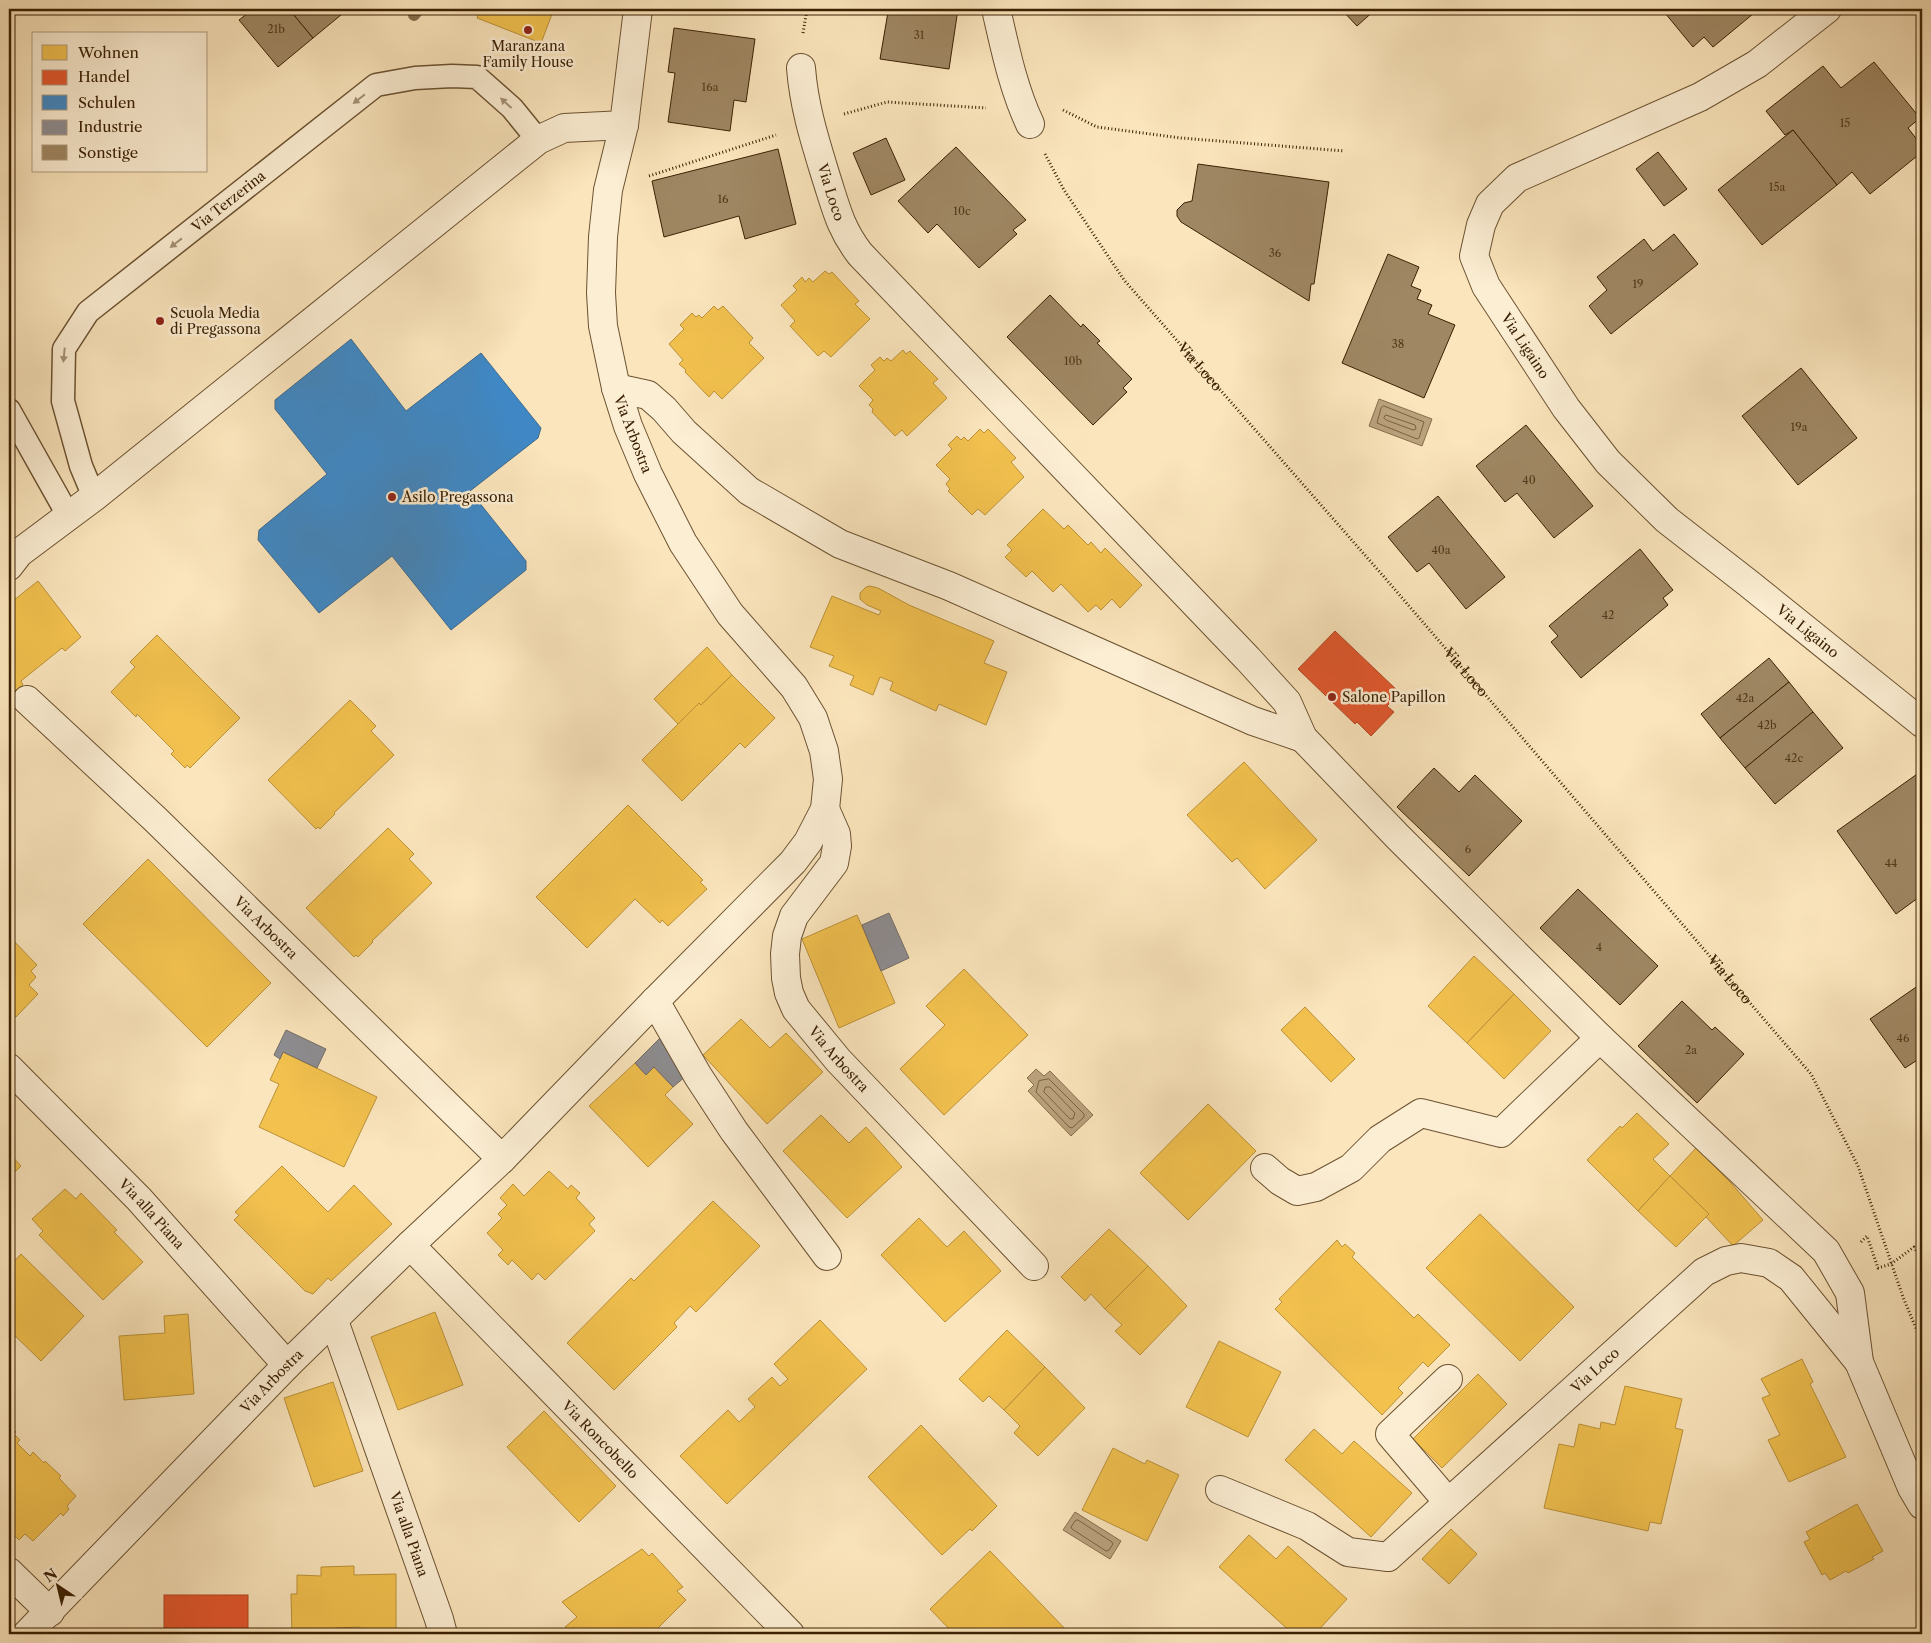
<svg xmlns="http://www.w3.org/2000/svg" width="1931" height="1643" viewBox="0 0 1931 1643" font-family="'Libre Caslon Text',serif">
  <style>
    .water { fill: #baa27d; stroke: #876e4c }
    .homes { fill: #f2c14e; stroke: #bb9138 }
    .shops { fill: #e4572e; stroke: #b14721 }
    .schools { fill: #3f88c5; stroke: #3e698b }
    .industry { fill: #8d8d92; stroke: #746d67 }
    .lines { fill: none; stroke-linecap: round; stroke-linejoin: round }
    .shore { stroke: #7a6240; stroke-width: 1 }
    .stream { stroke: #876e4c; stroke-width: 12 }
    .building { fill: #9f8763; stroke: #3b2103 }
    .service-casing { stroke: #6b5231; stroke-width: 25 }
    .minor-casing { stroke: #6b5231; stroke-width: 30 }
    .path { stroke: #3b2103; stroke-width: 3; stroke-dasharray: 1 2.5; stroke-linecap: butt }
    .service { stroke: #fceed3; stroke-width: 22 }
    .minor { stroke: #fceed3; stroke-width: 28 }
    .oneway { fill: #a59275 }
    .poi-dot { fill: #8f2418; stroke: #fceed3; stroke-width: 2 }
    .labels { text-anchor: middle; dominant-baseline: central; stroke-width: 5; stroke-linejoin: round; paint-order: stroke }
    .number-label { font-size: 11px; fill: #543a1b }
    .poi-label { font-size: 14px; fill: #3b2103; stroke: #fceed3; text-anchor: start }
    .street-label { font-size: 14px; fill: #3b2103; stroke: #fceed3 }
  </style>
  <rect width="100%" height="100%" fill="#fbe5bc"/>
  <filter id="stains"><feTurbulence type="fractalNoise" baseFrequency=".004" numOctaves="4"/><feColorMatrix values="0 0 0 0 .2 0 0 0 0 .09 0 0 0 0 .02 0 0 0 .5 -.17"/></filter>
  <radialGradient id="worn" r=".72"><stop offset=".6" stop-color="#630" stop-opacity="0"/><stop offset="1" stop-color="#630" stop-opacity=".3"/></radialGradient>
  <g class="water">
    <path d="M1379,399L1432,419L1422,446L1369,426Z"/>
    <path d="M1036,1069L1044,1076L1050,1071L1093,1115L1071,1136L1028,1091L1034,1085L1027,1078Z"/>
    <path d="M1075,1512L1121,1541L1110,1559L1063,1530Z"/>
  </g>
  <g class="homes">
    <path d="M480,9H554L541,43L477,18Z"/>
    <path d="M825,271L829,274L832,272L859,301L855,304L870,319L831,357L824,351L818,356L790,326L795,321L781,305L797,290L793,286L802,277L805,282L809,278L813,282Z"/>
    <path d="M714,306L718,310L723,306L753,338L749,343L764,358L722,399L714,391L709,397L685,372L686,370L679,364L683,360L669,344L684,329L680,325L692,313L696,317L699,315L702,318Z"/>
    <path d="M903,350L906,354L910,351L938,379L933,383L947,398L907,436L902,430L895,436L872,412L873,409L869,405L873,400L859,386L875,370L871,365L880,357L884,361L887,358L891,361Z"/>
    <path d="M980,429L984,433L988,429L1016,458L1011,462L1024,477L985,515L978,509L972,515L948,491L950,489L946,484L950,479L936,465L952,449L948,445L957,436L961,440L964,437L968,441Z"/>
    <path d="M1043,509L1064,529L1068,525L1088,545L1091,542L1101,553L1105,548L1142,585L1120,608L1112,599L1101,610L1096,605L1088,612L1061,584L1053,592L1032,571L1026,577L1005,557L1012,550L1007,545Z"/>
    <path d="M38,581L81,637L65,651L62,648L21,681L23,685L9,696V604Z"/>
    <path d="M870,586L878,588L909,605L994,641L984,663L1007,672L986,725L939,704L936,711L890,690L893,682L880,677L873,695L850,685L854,676L829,666L834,656L810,647L832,596L879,615L881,611L867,605L860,599V593L866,587Z"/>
    <path d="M157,635L240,718L190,768L187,765L185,768L171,754L174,751L137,714L136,717L111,692L135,667L130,662Z"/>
    <path d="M707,647L732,675L701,705L699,703L678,724L654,699Z"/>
    <path d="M732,675L775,718L745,748L740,743L682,801L642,760L699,703L701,705Z"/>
    <path d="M350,700L376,726L371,731L394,755L334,813L335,814L320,829L318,827L316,829L268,780Z"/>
    <path d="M1244,762L1317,840L1265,889L1237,858L1232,862L1187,815Z"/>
    <path d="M628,805L703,880L700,882L707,889L668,926L662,920L660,923L635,899L587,948L536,897Z"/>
    <path d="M388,828L414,854L409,859L432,883L372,941L373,942L358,957L356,955L354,957L306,908Z"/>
    <path d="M148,859L271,983L207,1047L83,924Z"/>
    <path d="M857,915L895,1003L839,1028L802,939Z"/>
    <path d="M9,936L37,965L31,971L36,977L29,985L38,994L16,1017L14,1014L9,1019Z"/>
    <path d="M1474,956L1514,994L1467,1043L1428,1006Z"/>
    <path d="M964,969L1028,1035L944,1115L900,1069L945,1025L926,1006Z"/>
    <path d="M1514,994L1551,1031L1504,1079L1467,1043Z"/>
    <path d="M1305,1007L1355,1059L1331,1082L1281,1030Z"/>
    <path d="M741,1019L770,1048L786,1033L823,1072L767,1124L703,1055Z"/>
    <path d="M283,1052L377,1097L344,1167L259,1127L279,1084L270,1080Z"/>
    <path d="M635,1063L646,1075L654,1067L673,1087L665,1095L693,1124L648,1167L589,1106Z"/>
    <path d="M1208,1104L1256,1151L1188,1220L1140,1173Z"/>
    <path d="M1637,1113L1669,1144L1653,1159L1670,1176L1638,1211L1587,1160L1620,1126L1622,1128Z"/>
    <path d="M821,1115L849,1143L866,1127L902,1167L847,1218L783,1151Z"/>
    <path d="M1696,1148L1731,1183L1763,1220L1733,1246L1706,1217L1709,1214L1670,1176Z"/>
    <path d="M9,1153L21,1166L9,1178Z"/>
    <path d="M282,1166L328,1212L354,1185L392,1224L331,1281L328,1278L313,1294L305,1291L234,1220L239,1215L235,1212Z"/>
    <path d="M549,1171L568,1189L571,1185L580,1193L576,1198L595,1218L589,1224L595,1231L545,1280L538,1273L532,1280L512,1260L508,1265L498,1255L503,1250L487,1233L502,1218L498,1214L507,1205L500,1198L513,1184L524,1196Z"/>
    <path d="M1670,1176L1709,1214L1676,1247L1638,1211Z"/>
    <path d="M65,1189L76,1199L81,1193L117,1230L114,1232L143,1262L103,1300L39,1235L43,1231L32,1219Z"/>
    <path d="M713,1201L760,1246L696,1312L690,1306L674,1323L677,1327L614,1390L567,1343L631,1278L634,1281Z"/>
    <path d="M1480,1214L1574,1307L1520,1361L1426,1268Z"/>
    <path d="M919,1218L947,1247L964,1231L1001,1271L945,1322L881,1255Z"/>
    <path d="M1109,1229L1148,1266L1105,1309L1091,1294L1085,1301L1061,1277Z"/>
    <path d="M1337,1240L1342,1247L1345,1244L1355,1253L1352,1257L1414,1318L1418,1314L1450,1345L1428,1367L1423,1362L1398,1388L1403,1393L1382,1415L1275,1309L1282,1302L1279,1299Z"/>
    <path d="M21,1254L84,1316L41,1361L9,1330V1267Z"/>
    <path d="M1148,1266L1187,1306L1140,1355L1115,1331L1122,1325L1105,1309Z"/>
    <path d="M435,1312L463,1385L398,1410L371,1337Z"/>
    <path d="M188,1314L194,1394L124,1400L119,1336L165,1333L164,1316Z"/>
    <path d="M820,1320L867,1369L727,1504L680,1456L728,1410L739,1422L755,1407L748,1399L772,1377L780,1386L788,1379L774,1364Z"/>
    <path d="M1007,1330L1045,1367L1004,1410L989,1396L983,1402L959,1379Z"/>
    <path d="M1219,1341L1281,1372L1248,1437L1186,1407Z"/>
    <path d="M1802,1359L1813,1382L1810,1384L1846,1457L1789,1482L1768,1440L1780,1435L1762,1398L1770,1395L1761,1379Z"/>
    <path d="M1045,1367L1085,1408L1038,1456L1014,1433L1020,1426L1004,1410Z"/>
    <path d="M1478,1374L1507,1404L1442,1468L1413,1439Z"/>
    <path d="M333,1382L363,1471L314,1487L284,1398Z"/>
    <path d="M1625,1386L1682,1399L1675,1428L1683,1430L1661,1524L1650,1522L1648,1531L1544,1508L1559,1444L1574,1447L1579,1424L1600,1429L1601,1422L1615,1425Z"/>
    <path d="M544,1411L616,1486L579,1522L507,1447Z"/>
    <path d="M921,1425L997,1506L972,1531L970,1529L942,1555L868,1477Z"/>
    <path d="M11,1427L16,1432L14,1434L20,1440L17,1443L30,1456L33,1452L44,1463L45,1461L61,1476L59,1478L76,1496L67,1506L69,1509L63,1516L61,1513L33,1541L25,1534L19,1540L9,1530V1429Z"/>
    <path d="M1314,1429L1342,1454L1354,1441L1412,1493L1371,1537L1285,1460Z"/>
    <path d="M1113,1448L1145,1464L1147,1460L1179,1475L1147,1541L1082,1510Z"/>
    <path d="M1857,1504L1883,1551L1872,1557L1874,1559L1848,1573L1846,1571L1830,1580L1825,1573L1822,1575L1804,1542L1810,1539L1806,1532Z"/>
    <path d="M1451,1529L1477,1554L1449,1584L1422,1559Z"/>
    <path d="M1249,1535L1276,1559L1288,1546L1347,1599L1315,1634H1293L1219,1567Z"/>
    <path d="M642,1549L649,1556L652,1553L683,1587L677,1591L686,1600L652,1634H573L565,1627L577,1617L562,1602Z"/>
    <path d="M990,1551L1070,1634H954L930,1609Z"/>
    <path d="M354,1566V1575L396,1574V1634H360V1627L335,1628V1634H292L291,1594H297V1575L321,1576V1567Z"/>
  </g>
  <g class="shops">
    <path d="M1335,631L1400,693L1387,706L1394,712L1371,736L1357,722L1355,724L1298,669Z"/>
    <rect x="164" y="1595" width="84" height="39"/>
  </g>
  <path class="schools" d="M351,339L406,411L481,353L541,428L538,438L470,491L526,561V570L451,630L392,556L319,613L258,540L259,530L327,474L275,409V400Z"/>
  <g class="industry">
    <path d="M889,913L909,958L881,971L862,925Z"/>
    <path d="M286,1030L326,1049L317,1068L283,1052L280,1059L274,1055Z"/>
    <path d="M661,1037L686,1076L673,1087L654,1067L646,1075L635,1063Z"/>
  </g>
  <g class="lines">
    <g class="shore">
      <path d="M1384,406L1424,422L1419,438L1417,439L1377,423L1381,408Z"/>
      <path d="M1386,415L1415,425L1416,429L1413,430L1386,420L1384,418Z"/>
      <path d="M1049,1079L1084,1114V1117L1072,1128L1069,1127L1036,1092L1039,1081Z"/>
      <path d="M1046,1087H1050L1075,1113L1073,1119H1070L1044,1092Z"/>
      <path d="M1078,1520L1112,1542L1113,1544L1109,1550L1106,1551L1072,1529L1071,1527L1075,1521Z"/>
    </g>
    <path class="stream" d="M414,15L419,9"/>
  </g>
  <g class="building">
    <path d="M253,9H289L313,38L278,67L239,20Z"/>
    <path d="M289,9H346L347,10L313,38Z"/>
    <path d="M868,9H958L949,69L880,59L888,12Z"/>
    <path d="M1341,9H1376L1357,26Z"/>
    <path d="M1670,9H1759L1713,47L1704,37L1693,47L1665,13Z"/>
    <path d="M674,28L755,39L746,102L734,100L730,131L668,122L675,73L668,72Z"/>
    <path d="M1874,62L1920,118L1908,128L1922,146V152L1870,194L1852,172L1837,185L1793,130L1785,135L1766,111L1823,66L1841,88Z"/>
    <path d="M1793,130L1837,185L1762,245L1718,190Z"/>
    <path d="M886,138L905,180L871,195L853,153Z"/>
    <path d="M956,147L1026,220L1013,230L1017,234L979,268L937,224L928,233L898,201Z"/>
    <path d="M778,149L796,224L745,239L739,216L664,237L652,181Z"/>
    <path d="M1658,152L1687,189L1664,206L1636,169Z"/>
    <path d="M1198,164L1329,182L1314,284H1311L1309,301L1181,222L1177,216V210L1184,203L1192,201Z"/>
    <path d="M1674,234L1698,264L1611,334L1589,306L1607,290L1597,277L1644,239L1653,251Z"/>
    <path d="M1388,254L1419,267L1411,286L1421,290L1417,299L1432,305L1428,314L1455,325L1424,398L1342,363Z"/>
    <path d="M1050,295L1081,327L1083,324L1100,341L1097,343L1132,379L1123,388L1127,392L1093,425L1007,337Z"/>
    <path d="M1801,368L1857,438L1798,485L1742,416Z"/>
    <path d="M1526,425L1593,506L1554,538L1517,493L1505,502L1476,466Z"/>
    <path d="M1438,496L1505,577L1466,609L1429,563L1417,572L1388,537Z"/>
    <path d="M1640,549L1673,590L1663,598L1668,605L1581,678L1551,642L1558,636L1549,626Z"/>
    <path d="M1769,658L1789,682L1720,738L1701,714Z"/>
    <path d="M1789,682L1813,712L1745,768L1720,738Z"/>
    <path d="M1813,712L1843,748L1775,804L1745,768Z"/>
    <path d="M1434,768L1459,792L1475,775L1522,821L1469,876L1397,807Z"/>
    <path d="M1920,772L1922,776V895L1896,914L1837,831Z"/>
    <path d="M1578,889L1658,966L1620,1005L1540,928Z"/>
    <path d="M1922,983V1057L1905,1068L1870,1019Z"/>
    <path d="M1682,1001L1712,1030L1715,1027L1744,1054L1697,1103L1638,1046Z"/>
  </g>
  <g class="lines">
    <defs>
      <g id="service">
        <path d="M9,410L68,515"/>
        <path id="s2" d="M94,497L81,466L63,401L64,349L88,312L376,85L415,78L452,76L477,77L512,108L538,140"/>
      </g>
      <g id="minor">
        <path d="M996,9C1005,48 1013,88 1030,124"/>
        <path id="s3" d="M1827,9L1757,64L1700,97L1517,178L1490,204L1481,225L1474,256L1486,286L1566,408L1608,462L1667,520L1748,583L1922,723"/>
        <path id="s4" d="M801,68C804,107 815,141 826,177C836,208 840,228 860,254L1248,659L1287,702L1303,738L1398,837L1600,1038L1826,1251L1850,1293L1859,1362L1912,1488L1922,1505"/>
        <path d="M616,388L648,395L664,409L684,432L749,491L840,544L949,586L1253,721L1303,738"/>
        <path d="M9,566L19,553L94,497L538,140L564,128L624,125"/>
        <path id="s5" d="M27,700L155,819L502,1159"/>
        <path id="s6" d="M825,809L836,834L837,846L834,863L794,916L787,936L785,954L786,978L789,993L796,1009L838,1060L1034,1266"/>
        <path d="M655,1001L698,1076L734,1131L827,1256"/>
        <path id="s7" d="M9,1068L139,1199L287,1365"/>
        <path d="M1265,1168L1280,1181L1297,1191L1316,1187L1351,1168L1380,1139L1421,1113L1501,1133L1600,1038"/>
        <path id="s8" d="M410,1245L790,1634"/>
        <path id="s9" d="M334,1321L439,1619L443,1634"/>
        <path d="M1448,1379L1390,1434L1448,1502"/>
        <path id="s10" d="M1220,1490L1307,1526L1348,1552L1388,1557L1704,1272L1726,1261L1741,1258L1769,1263L1791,1278L1859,1362"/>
        <path d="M9,1572L50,1612"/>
        <path id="s11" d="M27,1634L287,1365L410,1245L502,1159L655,1001L793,862L808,842L825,809L828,779L824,751L813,718L794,687L730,614L683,543L648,474L628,426L616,388L603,326L601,293L603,237L608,190L624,125L638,9"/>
      </g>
    </defs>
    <use href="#service" class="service-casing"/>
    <use href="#minor" class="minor-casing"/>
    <g class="path">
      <path d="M803,33L807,9"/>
      <path d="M1063,110L1097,127L1181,138L1344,151"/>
      <path d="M844,114L887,102L986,108"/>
      <path id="s1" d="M1045,154L1064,190L1124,280L1385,578L1811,1074L1858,1166L1903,1297L1922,1343"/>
      <path d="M649,176L776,135"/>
      <path d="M1861,1242L1867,1236L1878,1268L1891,1264L1914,1247L1922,1260"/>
    </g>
    <use href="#service" class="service"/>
    <use href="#minor" class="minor"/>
  </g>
  <defs><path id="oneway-solid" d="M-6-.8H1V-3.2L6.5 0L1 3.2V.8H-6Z" transform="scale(1.25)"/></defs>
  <g class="oneway">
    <use href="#oneway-solid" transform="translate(359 99) rotate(142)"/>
    <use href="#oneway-solid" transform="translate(506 103) rotate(-138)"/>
    <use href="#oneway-solid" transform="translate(176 243) rotate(142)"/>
    <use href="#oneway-solid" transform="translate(64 355) rotate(96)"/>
  </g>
  <g class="poi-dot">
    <circle cx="528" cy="30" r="5"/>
    <circle cx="160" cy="321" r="5"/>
    <circle cx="392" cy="497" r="5"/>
    <circle cx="1332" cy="697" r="5"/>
  </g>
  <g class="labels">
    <g class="number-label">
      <text x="276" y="29">21b</text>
      <text x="919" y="35">31</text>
      <text x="710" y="87">16a</text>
      <text x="1845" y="123">15</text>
      <text x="1777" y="187">15a</text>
      <text x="723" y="199">16</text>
      <text x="962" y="211">10c</text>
      <text x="1275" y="253">36</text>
      <text x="1638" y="284">19</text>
      <text x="1398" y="344">38</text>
      <text x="1073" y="361">10b</text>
      <text x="1799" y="427">19a</text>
      <text x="1529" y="480">40</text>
      <text x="1441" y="550">40a</text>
      <text x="1608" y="615">42</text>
      <text x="1745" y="698">42a</text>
      <text x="1767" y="725">42b</text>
      <text x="1794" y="758">42c</text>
      <text x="1468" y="849">6</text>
      <text x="1891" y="863">44</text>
      <text x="1599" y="947">4</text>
      <text x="1903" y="1038">46</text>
      <text x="1691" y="1050">2a</text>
    </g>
    <g class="poi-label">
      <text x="528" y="46" text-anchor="middle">Maranzana<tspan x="528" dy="16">Family House</tspan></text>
      <text x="170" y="313">Scuola Media<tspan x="170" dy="16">di Pregassona</tspan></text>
      <text x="402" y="497">Asilo Pregassona</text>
      <text x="1342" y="697">Salone Papillon</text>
    </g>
    <g class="street-label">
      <text stroke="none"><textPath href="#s4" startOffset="128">Via Loco</textPath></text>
      <text stroke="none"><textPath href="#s2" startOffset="376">Via Terzerina</textPath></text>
      <text stroke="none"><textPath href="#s3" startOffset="551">Via Ligaino</textPath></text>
      <text stroke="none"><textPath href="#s1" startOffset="264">Via Loco</textPath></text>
      <text transform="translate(633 434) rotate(69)">Via Arbostra</text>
      <text stroke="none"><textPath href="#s3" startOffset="956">Via Ligaino</textPath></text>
      <text stroke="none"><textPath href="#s1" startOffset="669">Via Loco</textPath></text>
      <text stroke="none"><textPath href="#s5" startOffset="330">Via Arbostra</textPath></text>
      <text stroke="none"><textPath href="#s1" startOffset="1074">Via Loco</textPath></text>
      <text stroke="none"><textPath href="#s6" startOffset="285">Via Arbostra</textPath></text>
      <text stroke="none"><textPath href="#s7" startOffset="204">Via alla Piana</textPath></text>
      <text stroke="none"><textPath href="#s10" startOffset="462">Via Loco</textPath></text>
      <text stroke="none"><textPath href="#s11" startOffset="352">Via Arbostra</textPath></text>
      <text stroke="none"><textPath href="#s8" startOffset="272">Via Roncobello</textPath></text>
      <text stroke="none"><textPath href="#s9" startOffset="226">Via alla Piana</textPath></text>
    </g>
  </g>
  <rect width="1931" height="1643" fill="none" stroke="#fbe5bc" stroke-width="30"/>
  <rect x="10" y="10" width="1911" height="1623" fill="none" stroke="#3b2103" stroke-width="2.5"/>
  <rect x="15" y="15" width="1901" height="1613" fill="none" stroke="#3b2103"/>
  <rect x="32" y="32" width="175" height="140" fill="#fceed3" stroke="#af9c80"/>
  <rect x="42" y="45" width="25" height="15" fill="#f2c14e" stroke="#af9c80"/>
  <text x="78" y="58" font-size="15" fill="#3b2103">Wohnen</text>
  <rect x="42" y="70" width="25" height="15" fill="#e4572e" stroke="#af9c80"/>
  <text x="78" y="82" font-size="15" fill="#3b2103">Handel</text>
  <rect x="42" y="95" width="25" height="15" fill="#3f88c5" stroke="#af9c80"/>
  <text x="78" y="108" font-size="15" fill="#3b2103">Schulen</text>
  <rect x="42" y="120" width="25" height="15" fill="#8d8d92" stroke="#af9c80"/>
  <text x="78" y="132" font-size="15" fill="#3b2103">Industrie</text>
  <rect x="42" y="145" width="25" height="15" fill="#9f8763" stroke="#af9c80"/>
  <text x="78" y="158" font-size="15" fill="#3b2103">Sonstige</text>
  <g transform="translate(58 1586) rotate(325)" stroke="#fceed3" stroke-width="4" paint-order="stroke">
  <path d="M0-4L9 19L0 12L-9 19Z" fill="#3b2103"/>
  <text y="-8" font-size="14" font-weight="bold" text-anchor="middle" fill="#3b2103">N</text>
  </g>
  <rect width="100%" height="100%" filter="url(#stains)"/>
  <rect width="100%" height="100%" fill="url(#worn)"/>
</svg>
